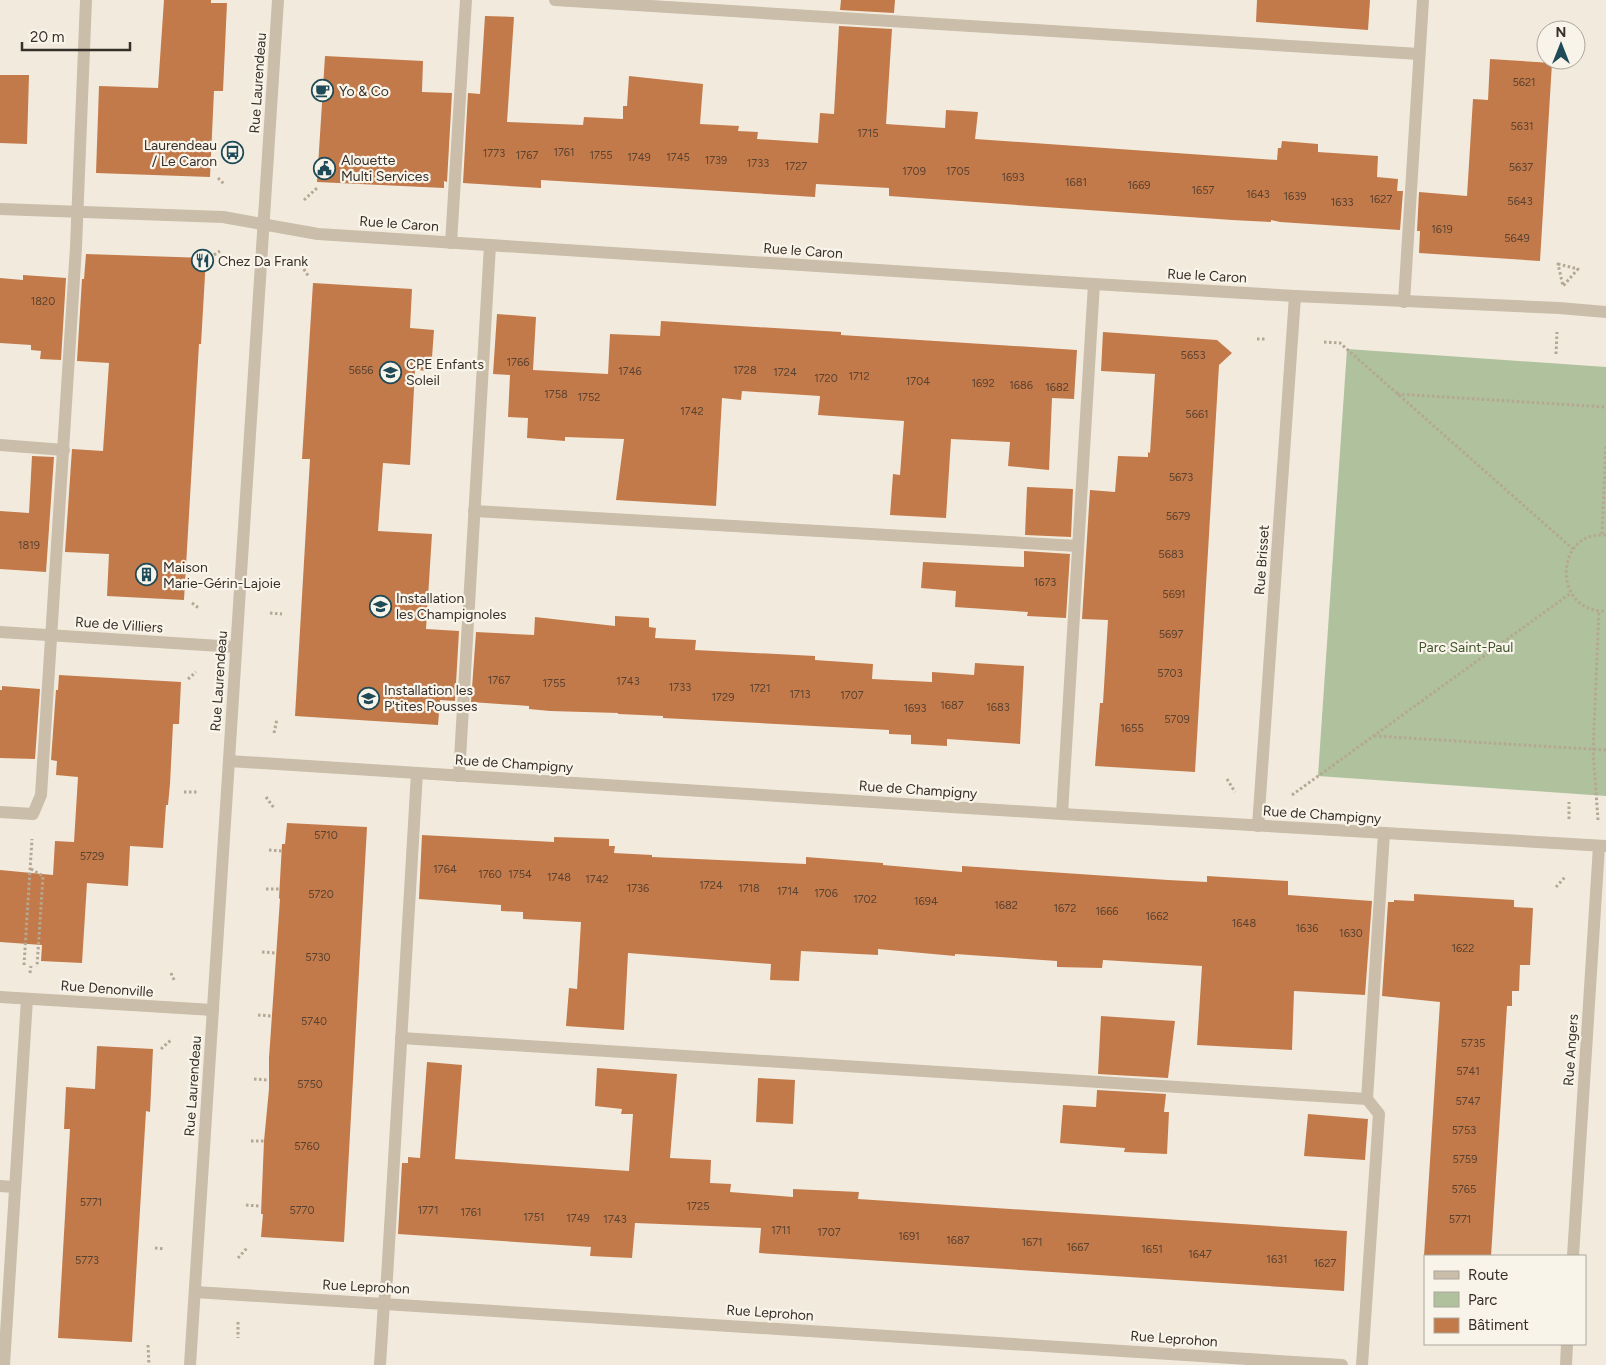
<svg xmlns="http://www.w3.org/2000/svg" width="1606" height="1365" viewBox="0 0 1606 1365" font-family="Figtree,sans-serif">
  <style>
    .green { fill: #afc19d }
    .building { fill: #c37a4a }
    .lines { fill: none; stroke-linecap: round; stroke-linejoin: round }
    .path { stroke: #b5a793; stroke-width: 3; stroke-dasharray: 2.5 2.5; stroke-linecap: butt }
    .lane { stroke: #cabda9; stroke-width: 12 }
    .street { stroke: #cabda9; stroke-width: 12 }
    .labels { text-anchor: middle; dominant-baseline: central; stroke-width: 4.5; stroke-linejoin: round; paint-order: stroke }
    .number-label { font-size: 11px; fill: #5a4231 }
    .street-label { font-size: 14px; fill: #372f29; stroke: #f9f4e9 }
    .poi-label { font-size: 14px; fill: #372f29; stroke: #f9f4e9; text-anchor: start }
    .park-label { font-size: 14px; fill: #40552d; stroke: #f9f4e9 }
  </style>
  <rect width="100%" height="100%" fill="#f2ebdd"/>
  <path class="green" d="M1347,349L1606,367V796L1318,776Z"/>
  <g class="building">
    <path d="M164,0H211V3H227L223,91H214L210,177L96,173L99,86L158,88Z"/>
    <path d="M841,0H895L894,13L840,10Z"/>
    <path d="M1257,0H1370L1368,30L1256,22Z"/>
    <path d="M485,16L514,17L507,122L583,125L584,117L623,119V106H627L629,76L703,84L700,124L739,126L738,131L758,132L757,139L818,143L820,113L834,114L839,26L892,29L886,124L945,128L946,110L978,112L975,139L1277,160L1278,148H1281L1282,141L1318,144V152L1378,156L1377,177L1398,179L1397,191H1403L1400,230L1280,222L1271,220V222L1232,220L889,196V188L816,184L815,197L541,180V188L463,183L468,93L480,94Z"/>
    <path d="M325,56L423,61L422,92L452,93L447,182L444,181V188L317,182Z"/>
    <path d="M1490,59L1552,63L1540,261L1419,253L1420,231H1417L1419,192L1467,196L1473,99L1488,100Z"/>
    <path d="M0,75H29L27,144L0,143Z"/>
    <path d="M86,254L206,258L201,344H199L184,600L107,596L109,554L65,552L72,449L103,451L109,363L77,361L82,279H84Z"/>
    <path d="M23,275L66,278L61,360L40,359L41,351L31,350V345L0,343V278L23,280Z"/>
    <path d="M313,283L412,289L410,328L434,330L431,371L415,370L410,465L383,463L378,531L432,534L426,629L459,631L455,701L440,700L438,725L295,716L310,459H302Z"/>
    <path d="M497,314L536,317L533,370L608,374L610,334L660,336L661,321L724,325L841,332V335L1077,350L1074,399L1052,398L1049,470L1008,466L1010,442L951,439L946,518L890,515L893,474L900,475L904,421L818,415L820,396L742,391L741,400L722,398L716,506L616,500L624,439L565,437V441L527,438L528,418L508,417L510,375L493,374Z"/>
    <path d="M1103,332L1217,340L1232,353L1219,365L1195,772L1095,766L1100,703H1103L1108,620L1082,619L1090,490L1115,492L1118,456L1148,457V452L1150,453L1155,374L1101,371Z"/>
    <path d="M32,456L54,457L46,572L0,569V511L29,513Z"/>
    <path d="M1027,487L1073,489L1071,537L1025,535Z"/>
    <path d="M1024,551L1070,554L1066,618L1027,616L1028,612L955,607L956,591L921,588L923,562L1024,567Z"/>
    <path d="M615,616L649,618V627L656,628L655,638L696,640L695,650L815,656V660L873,664L872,679L932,682V672L974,675L975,663L1024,666L1020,744L947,739V746L911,744V735L889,734V730L663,718V716L618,714V713L550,711L529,709V706L471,702L476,632L534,635L535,617L615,626Z"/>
    <path d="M59,675L181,682L179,724H173L170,784L168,805H166L163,848L130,846L128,886L87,883L82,963L41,961L42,945L0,942V870L53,875L55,841L74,842L78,777L56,775L57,761L51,760L56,690H58Z"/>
    <path d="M2,686L40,689L35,759L0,758V690H2Z"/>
    <path d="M287,823L367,827L344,1242L261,1237L263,1214H261L264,1141L269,1089V1058L280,899L279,898L282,844H285Z"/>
    <path d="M422,835L554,842V837L609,839V846H615L614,853L652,855V857L806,864V857L883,863V865L962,872V866L1168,880L1207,882V876L1288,881V895L1372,901L1365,995L1294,991L1292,1050L1197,1045L1202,966L1103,960L1102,968L1057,967V961L955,954V956L878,949V955L801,951L799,981L770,980L771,964L628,953L624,1030L566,1026L569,988L577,989L581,922L523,919V912L501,911V905L419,899Z"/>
    <path d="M1414,894L1514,900V907L1533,908L1530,965H1520L1519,991H1512V1006H1507L1491,1256H1424L1440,1002L1382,996L1388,902H1394V900L1414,901Z"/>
    <path d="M1101,1016L1175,1021L1168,1078L1098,1074Z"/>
    <path d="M97,1046L153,1049L150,1112L146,1111L132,1342L58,1338L70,1129H64L66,1087L95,1089Z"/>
    <path d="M427,1062L462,1065L455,1159L629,1171L633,1114H621L622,1109L595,1106L597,1068L677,1074L670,1158L711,1160L710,1183L731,1184L730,1192L793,1197V1189L859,1192L858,1199L1347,1231L1344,1291L759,1253L761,1228L635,1223L632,1258L590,1256L591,1247L398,1234L402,1163H408V1157L420,1158Z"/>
    <path d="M758,1078L795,1080L793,1124L756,1122Z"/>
    <path d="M1097,1090L1166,1094L1164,1112H1169L1167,1154L1124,1152L1125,1148L1060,1143L1063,1105L1096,1107Z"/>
    <path d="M1308,1114L1368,1119L1365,1160L1304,1156Z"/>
  </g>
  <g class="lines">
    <g class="path">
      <path d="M218,178L225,185"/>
      <path d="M304,200L317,188"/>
      <path d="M214,255L220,251"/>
      <path d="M1558,264L1578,269L1563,286Z"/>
      <path d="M301,265L309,277"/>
      <path d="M1257,339H1266"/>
      <path d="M1324,342L1340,343L1573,549"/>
      <path d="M1556,354L1557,332"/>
      <path d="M1397,394L1606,407"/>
      <path d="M1602,534L1606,444"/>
      <path d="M1606,535C1554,530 1552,613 1606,611"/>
      <path d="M192,603L200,609"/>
      <path d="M270,613L282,614"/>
      <path d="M188,679L196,672"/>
      <path d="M274,733L277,719"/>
      <path d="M1374,736L1606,750"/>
      <path d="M1227,779L1235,792"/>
      <path d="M184,792H198"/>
      <path d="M1292,795L1571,593"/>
      <path d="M266,797L274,808"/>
      <path d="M1569,819V802"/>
      <path d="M1598,820L1593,750L1599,611"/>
      <path d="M269,850L282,851"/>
      <path d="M31,869L43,876L37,967"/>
      <path d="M1556,887L1565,877"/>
      <path d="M266,889H279"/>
      <path d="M262,952L276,953"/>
      <path d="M24,965L32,839"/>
      <path d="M30,973L31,966"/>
      <path d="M171,973L175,982"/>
      <path d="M258,1015L272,1016"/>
      <path d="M161,1049L171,1040"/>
      <path d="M254,1079L268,1080"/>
      <path d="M251,1141H264"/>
      <path d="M246,1205L259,1206"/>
      <path d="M155,1248L165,1249"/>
      <path d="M238,1258L248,1247"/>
      <path d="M238,1322V1338"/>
      <path d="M148,1345L149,1365"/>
    </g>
    <g class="lane">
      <path d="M555,0L1419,54"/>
      <path d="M451,243L466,0"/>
      <path d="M1404,302L1423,0"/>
      <path d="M0,445L64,450"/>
      <path d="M474,511L1078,546"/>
      <path d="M459,776L490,245"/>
      <path d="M0,812L33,814L41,795L76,247L86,0"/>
      <path d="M1062,814L1094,284"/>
      <path d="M401,1038L1367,1099"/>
      <path d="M0,1186L14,1187"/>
      <path d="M4,1365L27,999"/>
      <path d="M380,1365L384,1303L387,1278L417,773"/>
      <path d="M1362,1365L1379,1114L1367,1099L1384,833"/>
    </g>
    <g class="street">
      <path d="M0,209L223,217L318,234L1094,284L1295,296L1559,308L1606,312"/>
      <path d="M0,632L236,647"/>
      <path d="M229,761L1062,814L1606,846"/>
      <path d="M1258,826L1295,296"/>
      <path d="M0,997L213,1010"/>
      <path d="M1573,1256L1599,846"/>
      <path d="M195,1292L1342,1365"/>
      <path d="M190,1365L278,0"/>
      <path d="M1566,1365L1567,1344"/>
    </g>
  </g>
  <defs>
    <symbol id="cafe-ring" viewBox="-11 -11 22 22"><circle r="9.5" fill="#f9f4e9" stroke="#1f4b58" stroke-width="1.5"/><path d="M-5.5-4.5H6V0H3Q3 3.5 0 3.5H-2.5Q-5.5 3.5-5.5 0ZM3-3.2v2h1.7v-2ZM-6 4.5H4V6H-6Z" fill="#1f4b58"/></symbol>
    <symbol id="bus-ring" viewBox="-11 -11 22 22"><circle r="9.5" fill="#f9f4e9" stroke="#1f4b58" stroke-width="1.5"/><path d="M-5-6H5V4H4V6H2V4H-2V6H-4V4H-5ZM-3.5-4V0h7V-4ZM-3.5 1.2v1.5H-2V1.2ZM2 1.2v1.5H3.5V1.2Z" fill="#1f4b58"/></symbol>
    <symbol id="civic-ring" viewBox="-11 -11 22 22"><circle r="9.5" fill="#f9f4e9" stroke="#1f4b58" stroke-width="1.5"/><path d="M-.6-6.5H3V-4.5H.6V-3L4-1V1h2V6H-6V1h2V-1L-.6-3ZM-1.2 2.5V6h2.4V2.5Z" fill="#1f4b58"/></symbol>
    <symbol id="restaurant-ring" viewBox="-11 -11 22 22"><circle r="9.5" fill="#f9f4e9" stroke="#1f4b58" stroke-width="1.5"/><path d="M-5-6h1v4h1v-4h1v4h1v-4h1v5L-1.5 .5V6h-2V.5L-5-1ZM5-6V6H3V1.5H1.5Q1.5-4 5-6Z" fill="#1f4b58"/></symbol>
    <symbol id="school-ring" viewBox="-11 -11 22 22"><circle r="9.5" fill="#f9f4e9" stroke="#1f4b58" stroke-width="1.5"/><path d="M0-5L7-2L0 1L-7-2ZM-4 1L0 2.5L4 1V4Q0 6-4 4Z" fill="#1f4b58"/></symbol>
    <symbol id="building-ring" viewBox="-11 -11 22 22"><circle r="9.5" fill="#f9f4e9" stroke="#1f4b58" stroke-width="1.5"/><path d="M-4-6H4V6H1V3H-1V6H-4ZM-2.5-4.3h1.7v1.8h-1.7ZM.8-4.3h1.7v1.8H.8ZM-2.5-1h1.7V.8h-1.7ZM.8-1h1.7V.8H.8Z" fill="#1f4b58"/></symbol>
  </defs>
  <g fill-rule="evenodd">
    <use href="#cafe-ring" x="310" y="78" width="25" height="25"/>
    <use href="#bus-ring" x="220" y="140" width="25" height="25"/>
    <use href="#civic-ring" x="312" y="156" width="25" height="25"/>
    <use href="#restaurant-ring" x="190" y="248" width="25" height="25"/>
    <use href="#school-ring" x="378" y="360" width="25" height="25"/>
    <use href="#building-ring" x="134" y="562" width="25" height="25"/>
    <use href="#school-ring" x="368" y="594" width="25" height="25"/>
    <use href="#school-ring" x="356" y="686" width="25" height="25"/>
  </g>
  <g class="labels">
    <g class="number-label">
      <text x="1524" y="82">5621</text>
      <text x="1522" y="126">5631</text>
      <text x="868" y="133">1715</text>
      <text x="564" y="152">1761</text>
      <text x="494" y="153">1773</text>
      <text x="527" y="155">1767</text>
      <text x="601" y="155">1755</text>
      <text x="639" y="157">1749</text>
      <text x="678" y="157">1745</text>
      <text x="716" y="160">1739</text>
      <text x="758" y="163">1733</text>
      <text x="796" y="166">1727</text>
      <text x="1521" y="167">5637</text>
      <text x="914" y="171">1709</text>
      <text x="958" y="171">1705</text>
      <text x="1013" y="177">1693</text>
      <text x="1076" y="182">1681</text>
      <text x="1139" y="185">1669</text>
      <text x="1203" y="190">1657</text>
      <text x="1258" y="194">1643</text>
      <text x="1295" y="196">1639</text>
      <text x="1381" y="199">1627</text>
      <text x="1520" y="201">5643</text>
      <text x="1342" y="202">1633</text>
      <text x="1442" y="229">1619</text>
      <text x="1517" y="238">5649</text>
      <text x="43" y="301">1820</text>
      <text x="1193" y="355">5653</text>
      <text x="518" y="362">1766</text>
      <text x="361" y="370">5656</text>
      <text x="745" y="370">1728</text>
      <text x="630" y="371">1746</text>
      <text x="785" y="372">1724</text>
      <text x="859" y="376">1712</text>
      <text x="826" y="378">1720</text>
      <text x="918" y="381">1704</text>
      <text x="983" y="383">1692</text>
      <text x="1021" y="385">1686</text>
      <text x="1057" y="387">1682</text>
      <text x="556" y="394">1758</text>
      <text x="589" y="397">1752</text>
      <text x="692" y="411">1742</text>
      <text x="1197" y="414">5661</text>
      <text x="1181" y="477">5673</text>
      <text x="1178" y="516">5679</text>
      <text x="29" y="545">1819</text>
      <text x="1171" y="554">5683</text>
      <text x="1045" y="582">1673</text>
      <text x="1174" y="594">5691</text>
      <text x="1171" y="634">5697</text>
      <text x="1170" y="673">5703</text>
      <text x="499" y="680">1767</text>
      <text x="628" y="681">1743</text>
      <text x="554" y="683">1755</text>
      <text x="680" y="687">1733</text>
      <text x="760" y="688">1721</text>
      <text x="800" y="694">1713</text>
      <text x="852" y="695">1707</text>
      <text x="723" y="697">1729</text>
      <text x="952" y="705">1687</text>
      <text x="998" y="707">1683</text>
      <text x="915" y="708">1693</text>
      <text x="1177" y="719">5709</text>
      <text x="1132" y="728">1655</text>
      <text x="326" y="835">5710</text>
      <text x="92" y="856">5729</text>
      <text x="445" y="869">1764</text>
      <text x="490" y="874">1760</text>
      <text x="520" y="874">1754</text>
      <text x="559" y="877">1748</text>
      <text x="597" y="879">1742</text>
      <text x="711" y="885">1724</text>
      <text x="638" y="888">1736</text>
      <text x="749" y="888">1718</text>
      <text x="788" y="891">1714</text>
      <text x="826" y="893">1706</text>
      <text x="321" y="894">5720</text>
      <text x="865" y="899">1702</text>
      <text x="926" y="901">1694</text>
      <text x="1006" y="905">1682</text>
      <text x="1065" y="908">1672</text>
      <text x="1107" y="911">1666</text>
      <text x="1157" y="916">1662</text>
      <text x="1244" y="923">1648</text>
      <text x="1307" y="928">1636</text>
      <text x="1351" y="933">1630</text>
      <text x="1463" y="948">1622</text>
      <text x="318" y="957">5730</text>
      <text x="314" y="1021">5740</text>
      <text x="1473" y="1043">5735</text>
      <text x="1468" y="1071">5741</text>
      <text x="310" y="1084">5750</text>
      <text x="1468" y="1101">5747</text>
      <text x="1464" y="1130">5753</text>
      <text x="307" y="1146">5760</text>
      <text x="1465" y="1159">5759</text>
      <text x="1464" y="1189">5765</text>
      <text x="91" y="1202">5771</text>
      <text x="698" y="1206">1725</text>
      <text x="302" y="1210">5770</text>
      <text x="428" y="1210">1771</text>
      <text x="471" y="1212">1761</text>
      <text x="534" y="1217">1751</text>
      <text x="578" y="1218">1749</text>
      <text x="615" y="1219">1743</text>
      <text x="1460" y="1219">5771</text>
      <text x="781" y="1230">1711</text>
      <text x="829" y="1232">1707</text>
      <text x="909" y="1236">1691</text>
      <text x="958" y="1240">1687</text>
      <text x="1032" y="1242">1671</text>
      <text x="1078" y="1247">1667</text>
      <text x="1152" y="1249">1651</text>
      <text x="1200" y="1254">1647</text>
      <text x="1277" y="1259">1631</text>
      <text x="87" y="1260">5773</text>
      <text x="1325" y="1263">1627</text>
    </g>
    <g class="street-label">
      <text transform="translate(258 83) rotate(-86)">Rue Laurendeau</text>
      <text transform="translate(399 224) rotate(4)">Rue le Caron</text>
      <text transform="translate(803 251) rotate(4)">Rue le Caron</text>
      <text transform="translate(1207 276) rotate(3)">Rue le Caron</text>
      <text transform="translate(1262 560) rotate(-86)">Rue Brisset</text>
      <text transform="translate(119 625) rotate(4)">Rue de Villiers</text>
      <text transform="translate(219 681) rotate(-86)">Rue Laurendeau</text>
      <text transform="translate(514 764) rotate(4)">Rue de Champigny</text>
      <text transform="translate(918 790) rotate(4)">Rue de Champigny</text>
      <text transform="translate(1322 815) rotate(4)">Rue de Champigny</text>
      <text transform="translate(107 989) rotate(4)">Rue Denonville</text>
      <text transform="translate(1571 1050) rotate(-86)">Rue Angers</text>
      <text transform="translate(193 1086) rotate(-86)">Rue Laurendeau</text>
      <text transform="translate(366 1287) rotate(3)">Rue Leprohon</text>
      <text transform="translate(770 1313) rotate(4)">Rue Leprohon</text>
      <text transform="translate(1174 1339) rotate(4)">Rue Leprohon</text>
    </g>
    <g class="poi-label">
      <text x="339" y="91">Yo &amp; Co</text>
      <text x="217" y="145" text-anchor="end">Laurendeau<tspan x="217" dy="16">/ Le Caron</tspan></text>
      <text x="341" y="160">Alouette<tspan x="341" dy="16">Multi Services</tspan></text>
      <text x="218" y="261">Chez Da Frank</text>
      <text x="406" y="364">CPE Enfants<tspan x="406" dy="16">Soleil</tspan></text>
      <text x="163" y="567">Maison<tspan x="163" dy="16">Marie-Gérin-Lajoie</tspan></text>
      <text x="396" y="598">Installation<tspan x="396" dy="16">les Champignoles</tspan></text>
      <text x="384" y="690">Installation les<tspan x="384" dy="16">P'tites Pousses</tspan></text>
    </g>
    <g class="park-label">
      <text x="1466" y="647">Parc Saint-Paul</text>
    </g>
  </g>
  <rect x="1424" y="1255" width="162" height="90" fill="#f9f4e9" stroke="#aba59c"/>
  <rect x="1434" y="1271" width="25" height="8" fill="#cabda9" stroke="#aba59c"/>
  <text x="1468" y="1280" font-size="15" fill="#372f29">Route</text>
  <rect x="1434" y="1292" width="25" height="15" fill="#afc19d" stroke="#aba59c"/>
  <text x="1468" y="1305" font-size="15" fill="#372f29">Parc</text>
  <rect x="1434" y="1318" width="25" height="15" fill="#c37a4a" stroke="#aba59c"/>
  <text x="1468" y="1330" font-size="15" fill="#372f29">Bâtiment</text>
  <g transform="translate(1561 45)"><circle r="24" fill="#f9f4e9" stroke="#aba59c"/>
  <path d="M0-4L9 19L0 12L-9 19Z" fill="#1f4b58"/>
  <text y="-8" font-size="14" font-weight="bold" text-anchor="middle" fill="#372f29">N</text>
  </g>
  <path d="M22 42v8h108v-8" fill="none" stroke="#372f29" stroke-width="2.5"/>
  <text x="30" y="42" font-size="15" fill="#372f29" stroke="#f9f4e9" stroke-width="4" paint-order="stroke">20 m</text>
</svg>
